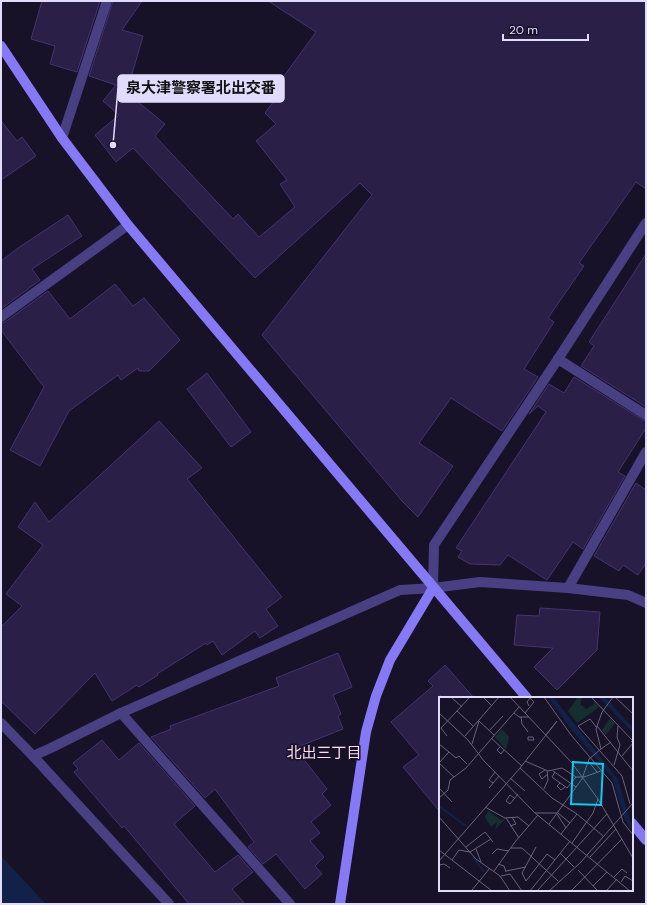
<svg xmlns="http://www.w3.org/2000/svg" width="647" height="905" viewBox="0 0 647 905" font-family="'DM Sans','Noto Sans JP',sans-serif">
  <style>
    .water { fill: #112147 }
    .building { fill: #2a1f47; stroke: #443371 }
    .lines { fill: none; stroke-linecap: round; stroke-linejoin: round }
    .street { stroke: #484082; stroke-width: 10 }
    .secondary { stroke: #8679f5; stroke-width: 10 }
    .labels { text-anchor: middle; dominant-baseline: central; stroke-width: 3; stroke-linejoin: round; paint-order: stroke }
    .neighbourhood-label { font-size: 15px; fill: #fcdcee; stroke: #171227 }
    .inset-river { fill: none; stroke: #112147; stroke-width: 2 }
    .inset-road { fill: none; stroke: #68627c; stroke-width: 1 }
    .view { fill: #15c7ee; fill-opacity: 0.15; stroke: #15c7ee; stroke-width: 2 }
    .inset-edge { fill: none; stroke: #e1dbfc; stroke-width: 2 }
    .leader { fill: none; stroke: #e1dbfc; stroke-width: 1.5 }
    .callout-dot { fill: #e1dbfc; stroke: #171227; stroke-width: 1.5 }
    .callout { fill: #e1dbfc; stroke: #e1dbfc; stroke-width: 1.5 }
    .callout-label { font-size: 15px; text-anchor: middle; font-weight: bold; fill: #111 }
  </style>
  <rect width="100%" height="100%" fill="#171227"/>
  <path class="water" d="M1,856L46,904H1Z"/>
  <g class="building">
    <path d="M42,1H100L77,72L50,64L55,46L31,39Z"/>
    <path d="M113,1H142L122,30L143,36L128,88L117,85L165,124L155,136L233,219L238,214L259,237L295,207L280,184L287,180L256,141L276,124L265,113L277,97L271,94L316,32L268,1H646V189L636,182L579,263L584,266L548,318L554,322L524,369L538,377L502,431L451,398L419,443L453,466L418,517L402,501L262,335L372,195L360,183L255,278L133,148L116,162L95,135L119,115L103,101L116,85L89,76Z"/>
    <path d="M1,121L17,141L22,137L36,156L1,180Z"/>
    <path d="M68,215L82,236L32,269L40,280L1,309V261L21,246Z"/>
    <path d="M646,254V407L581,366L594,346L589,342Z"/>
    <path d="M115,284L133,306L144,298L180,340L149,371H139L138,368L121,380L118,375L69,411L40,466L10,450L44,387L1,330V323L5,322L48,291L70,319Z"/>
    <path d="M207,373L251,432L231,447L187,389Z"/>
    <path d="M574,377L643,420L646,421V428L618,472L625,476L583,549L573,542L547,580L508,555L500,565L470,564L458,557L462,551L456,548L546,412L538,406L529,414L549,384L564,393Z"/>
    <path d="M159,421L202,468L187,479L282,597L266,609L278,626L260,638L255,631L222,655L213,641L207,645L206,643L157,674L158,675L139,687L137,685L112,701L95,673L35,734L1,701V627L22,606L6,594L43,545L18,527L35,502L49,522Z"/>
    <path d="M636,483L646,490V563L638,575L623,565L619,571L594,556Z"/>
    <path d="M540,608L600,612L597,650L557,690L534,667L553,648L514,645L517,615L539,616Z"/>
    <path d="M338,653L352,687L333,695L341,714L338,716L343,729L295,748L327,789L322,794L331,805L311,822L320,833L310,841L324,857L315,866L322,874L305,889L276,854L263,864L248,847L254,842L215,789L205,798L151,737L171,729L170,726L279,686L276,678Z"/>
    <path d="M445,665L474,698H443L440,695V812L403,767L419,755L391,722L433,686L428,681Z"/>
    <path d="M102,740L119,760L139,743L195,806L174,824L215,872L238,855L253,872L232,889L245,904H189L124,826L122,828L74,772L78,769L73,763Z"/>
  </g>
  <g class="lines">
    <g class="street">
      <path d="M62,138L107,1"/>
      <path d="M1,317L128,225"/>
      <path d="M558,359L646,415"/>
      <path d="M433,588L434,545L558,359L646,223"/>
      <path d="M568,588L646,452"/>
      <path d="M121,713L290,904"/>
      <path d="M1,723L33,756L169,904"/>
      <path d="M33,756L53,747L121,713L400,590L433,588L480,582L568,588L628,595L646,603"/>
    </g>
    <g class="secondary">
      <path d="M1,46L62,138L128,225L527,698"/>
      <path d="M632,823L646,840"/>
      <path d="M340,904L366,732L376,696L390,660L433,588"/>
    </g>
  </g>
  <g class="labels">
    <g class="neighbourhood-label">
      <text x="324" y="753">北出三丁目</text>
    </g>
  </g>
  <g transform="translate(439 697)">
    <rect width="194" height="194" fill="#171227"/>
    <path d="M139,0L143,1L141,7L147,12L154,8L155,4L160,10L138,26L129,14ZM171,21L176,26L167,38L163,33ZM63,32L70,40L67,53L56,40ZM49,114L62,123L66,122L56,133L58,125L52,130L46,120Z" fill="#152f31"/>
    <path d="M109,0H114L179,82L194,134L186,123L173,80L132,32ZM160,0H166L175,10L194,31V36Z" fill="#112147"/>
    <path class="inset-river" d="M0,109L27,129M34,160L45,175"/>
    <path class="inset-road" d="M12,0L23,10M44,0L53,9M71,0L133,66L159,102L194,161M105,0L132,38L173,86L184,125L194,138M152,0L194,44M176,0L194,17M18,14L34,29M0,16L29,43L45,64L96,116L191,194M75,16L80,20H90M86,16L95,5L91,1L88,5L90,9M82,20L83,27L89,35M40,24L55,38M158,29L194,74M158,31L151,22L139,29L183,79L191,107M50,34L64,19M8,39L2,31L31,0M26,39L60,0M89,40H94L95,43H89ZM52,41L83,69M0,47L10,55L0,66L15,80M33,47L40,24M61,50L58,53L62,57L65,53M162,52L172,45M10,55L17,61L20,59L28,67M183,59L194,46L192,44M86,64L109,74L123,71L137,80H145L162,74M149,64L158,75M175,68L181,48L178,40L179,29M81,71L113,101L138,117L164,139M106,73L100,77L103,82L109,77M114,74L137,90M116,75L113,80L128,91L137,80M71,81L86,94M54,86L50,83L56,75M121,86L118,89L122,93L126,90M0,91L13,105M50,91L60,79M105,92L109,83L108,74M0,101L9,93L11,83L27,71L80,10M67,104L71,107L79,97M67,104L71,98L75,101M46,110L66,121L79,120L90,129M96,116H118M119,116L131,126M118,117L127,131M0,120L37,162L61,179L71,194M67,121L80,141M110,127L143,82L150,62L162,52L157,32L163,15L174,0M71,129L77,127L73,120M122,137L138,117M133,146L154,116L159,102M27,150L46,135L54,145M97,150L83,176L87,184L108,157L116,163M72,151H83L119,184M37,152L42,165M0,153L53,194M121,156L135,170M53,157L58,152L70,154M151,160L177,132M13,163L20,153L31,155L52,142M0,164L81,71L118,24L107,38M59,167L65,169L67,175M0,168L5,167L11,171M139,173L159,194M55,174L76,145L99,118M67,174L87,170M62,179L71,177L83,194M175,180L183,172L188,176M182,185L186,179L194,184M154,189L168,175M33,193L51,171M91,194L131,144M98,194L168,117M110,194L141,166L194,106M132,194L183,142M167,194L178,182"/>
    <path class="view" d="M134,65L164,67L162,108L132,107Z"/>
    <rect width="194" height="194" class="inset-edge"/>
  </g>
  <path class="leader" d="M113 145L118 88"/>
  <circle class="callout-dot" cx="113" cy="145" r="4"/>
  <rect class="callout" x="118" y="75" width="166" height="27" rx="4"/>
  <g class="callout-label">
    <text x="201" y="93">泉大津警察署北出交番</text>
  </g>
  <rect width="647" height="905" fill="none" stroke="#e1dbfc" stroke-width="4"/>
  <path d="M503 34v6h85v-6" fill="none" stroke="#e1dbfc" stroke-width="2"/>
  <text x="509" y="34" font-size="12" fill="#e1dbfc" stroke="#171227" stroke-width="3" paint-order="stroke">20 m</text>
</svg>
